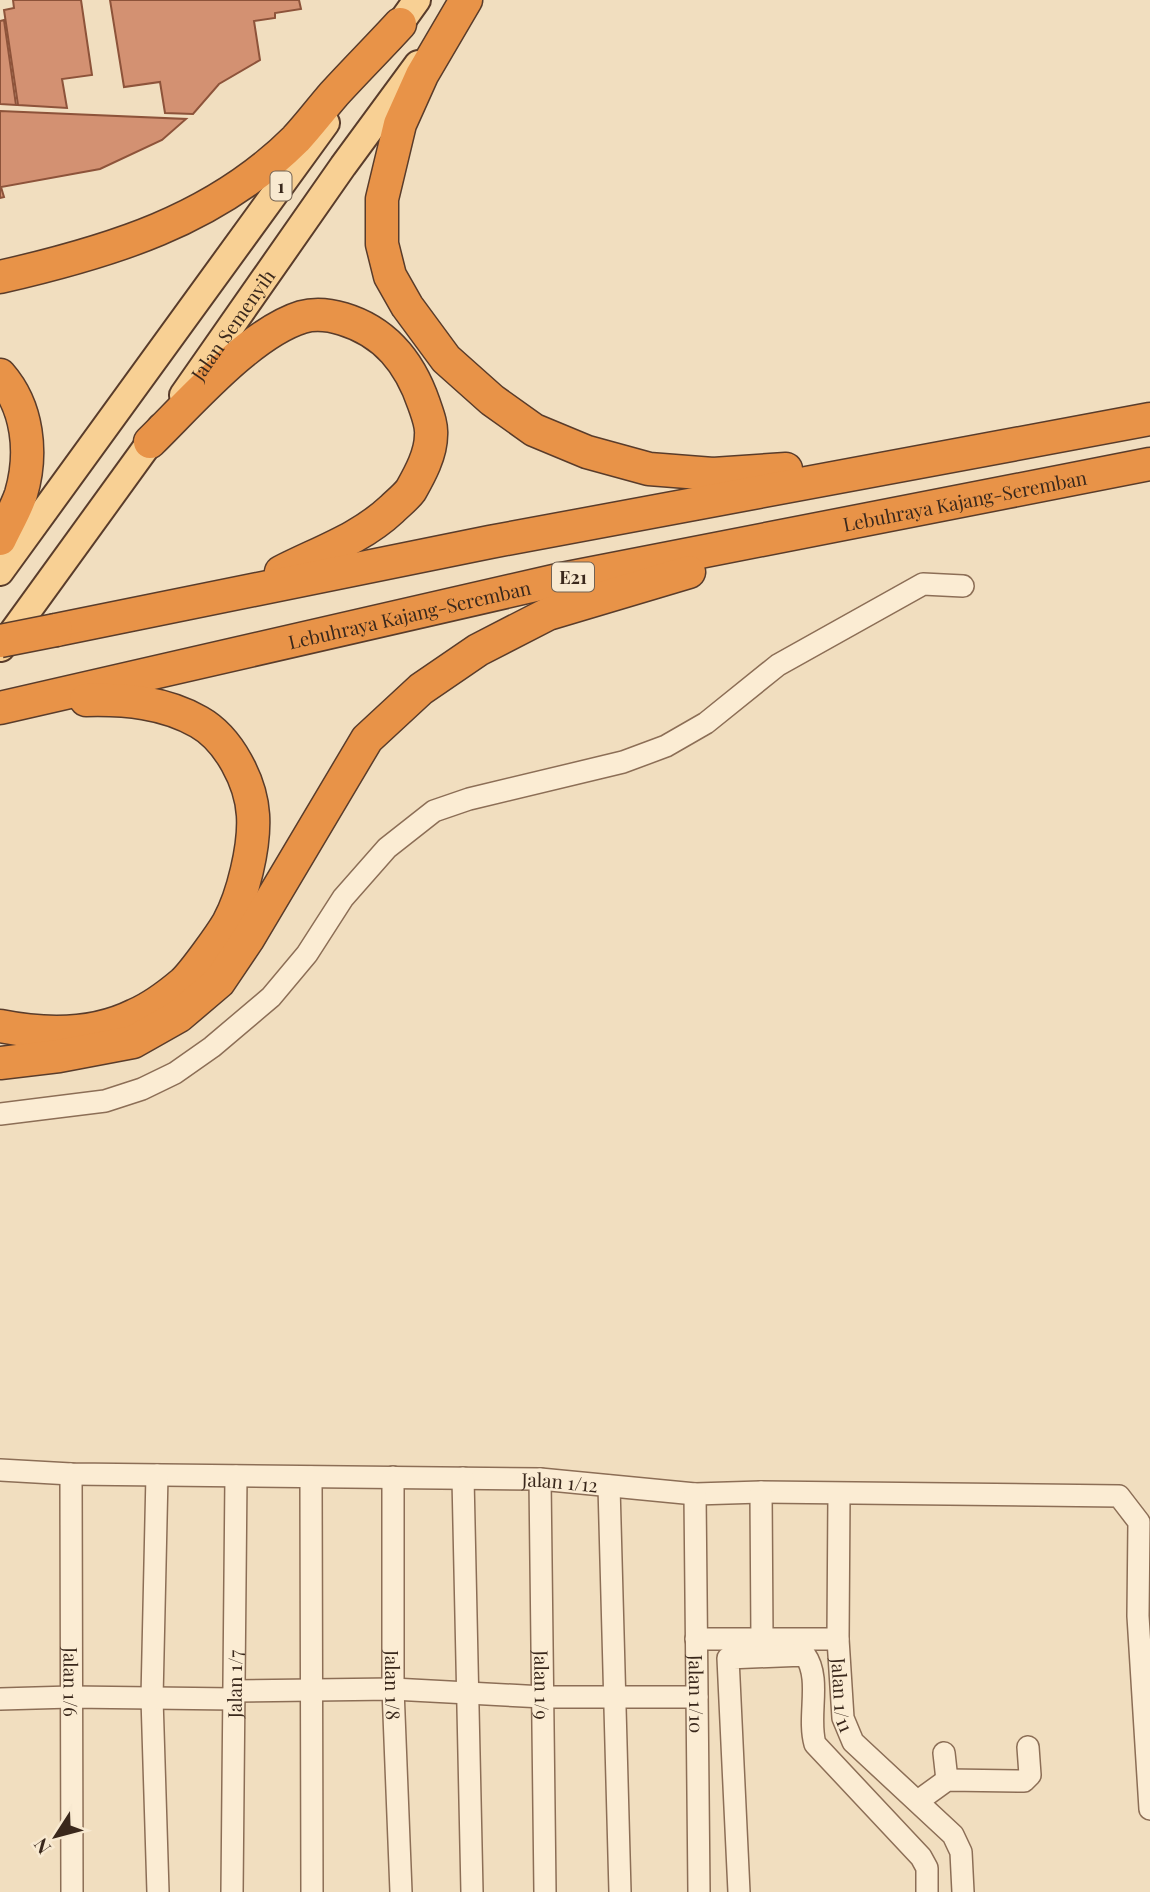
<svg xmlns="http://www.w3.org/2000/svg" width="1150" height="1892" viewBox="0 0 1150 1892" font-family="'Playfair Display',serif">
  <style>
    .building { fill: #d39172; stroke: #8d533a; stroke-width: 2 }
    .lines { fill: none; stroke-linecap: round; stroke-linejoin: round }
    .minor-casing { stroke: #8c6e56; stroke-width: 24 }
    .major-casing { stroke: #593c2b; stroke-width: 30 }
    .highway-casing { stroke: #593c2b; stroke-width: 35 }
    .minor { stroke: #fbecd3; stroke-width: 21 }
    .major { stroke: #f8d094; stroke-width: 26 }
    .highway { stroke: #e89348; stroke-width: 32 }
    .highway-bridge-casing { stroke: #593c2b; stroke-width: 35; stroke-linecap: butt }
    .highway-bridge { stroke: #e89348; stroke-width: 32 }
    .labels { text-anchor: middle; dominant-baseline: central; stroke-width: 5; stroke-linejoin: round; paint-order: stroke }
    .shield { fill: #f8e9d0; stroke: #736252; stroke-width: 2 }
    .shield-label { font-size: 18px; font-weight: bold; fill: #3a281c }
    .street-label { font-size: 19px; fill: #3a281c; stroke: #f8e9d0 }
  </style>
  <rect width="100%" height="100%" fill="#f1debf"/>
  <g class="building">
    <path d="M13,0H81L92,75L62,79L67,108L18,105L4,10L14,8Z"/>
    <path d="M110,0H299L301,9L275,13V18L254,21L260,60L219,84L193,114L165,113L160,82L124,87Z"/>
    <path d="M4,20L16,105L0,104V21Z"/>
    <path d="M0,111L186,119L162,140L100,169L1,187L4,197L0,198Z"/>
  </g>
  <g class="lines">
    <defs>
      <g id="minor">
        <path d="M0,1114L105,1101L142,1089L175,1073L212,1047L271,997L307,954L343,898L387,848L434,811L469,799L623,762L666,746L706,723L778,665L923,584L963,586"/>
        <path id="s1" d="M0,1470L71,1474L540,1479L695,1494L761,1492L1119,1496L1139,1522L1138,1616L1150,1809"/>
        <path id="s2" d="M71,1474L72,1892"/>
        <path d="M157,1475L152,1698L158,1892"/>
        <path d="M311,1477L312,1892"/>
        <path id="s3" d="M393,1477V1689L401,1892"/>
        <path d="M463,1478L472,1892"/>
        <path id="s4" d="M540,1479L545,1892"/>
        <path d="M609,1486L620,1892"/>
        <path d="M761,1492L762,1639"/>
        <path id="s5" d="M695,1494L699,1892"/>
        <path id="s6" d="M839,1494L838,1639L843,1718L853,1742L953,1835L961,1852L963,1892"/>
        <path d="M696,1639H838"/>
        <path d="M234,1691L393,1689L543,1697H697"/>
        <path d="M0,1699L71,1697L234,1699"/>
        <path d="M944,1753L947,1780"/>
        <path d="M918,1801L947,1780L1024,1781L1030,1775L1028,1747"/>
        <path id="s7" d="M232,1892L236,1476"/>
        <path d="M739,1892L728,1658L805,1655C822,1679 807,1716 815,1744L921,1857L927,1868V1892"/>
      </g>
      <g id="major">
        <path d="M389,39L417,0"/>
        <path id="s8" d="M183,395L343,166L418,64"/>
        <path d="M0,572L326,123"/>
        <path d="M1,648L161,427"/>
      </g>
      <g id="highway">
        <path d="M466,0L422,75L400,124L382,199V244L390,276L407,306L446,359L492,400L534,430L587,452L649,469L713,474L786,469"/>
        <path d="M0,277C109,252 214,221 296,139C309,125 321,109 334,94C355,71 378,48 400,24"/>
        <path d="M0,375C28,407 33,453 21,494C16,509 7,524 0,539"/>
        <path d="M150,442C189,404 250,333 302,317C316,313 330,315 343,319C386,332 410,363 424,404C427,413 432,425 431,435C431,454 420,474 411,490C406,497 398,503 392,509C360,539 320,552 281,572"/>
        <path d="M56,630L490,542L1150,419"/>
        <path id="s9" d="M0,708L562,579L1150,464"/>
        <path d="M0,1026C45,1035 93,1036 135,1015C151,1008 170,994 183,983C193,974 221,935 228,923C243,896 255,846 253,815C251,782 229,739 199,722C164,702 125,699 86,700"/>
        <path d="M0,1063L59,1056L133,1042L179,1016L219,982L248,939L367,739L421,689L478,650L548,614L689,572"/>
      </g>
    </defs>
    <use href="#minor" class="minor-casing"/>
    <use href="#major" class="major-casing"/>
    <use href="#highway" class="highway-casing"/>
    <use href="#minor" class="minor"/>
    <use href="#major" class="major"/>
    <use href="#highway" class="highway"/>
    <defs>
      <path id="highway-bridge" d="M0,641L56,630"/>
    </defs>
    <use href="#highway-bridge" class="highway-bridge-casing"/>
    <use href="#highway-bridge" class="highway-bridge"/>
  </g>
  <g class="labels">
    <g class="shield">
      <rect x="270.5" y="171.5" width="21" height="29" rx="5"/>
      <rect x="552" y="562.5" width="42" height="29" rx="5"/>
    </g>
    <g class="shield-label">
      <text x="281" y="186">1</text>
      <text x="573" y="577">E21</text>
    </g>
    <g class="street-label">
      <text stroke="none"><textPath href="#s8" startOffset="86">Jalan Semenyih</textPath></text>
      <text stroke="none"><textPath href="#s9" startOffset="987">Lebuhraya Kajang-Seremban</textPath></text>
      <text stroke="none"><textPath href="#s9" startOffset="420">Lebuhraya Kajang-Seremban</textPath></text>
      <text stroke="none"><textPath href="#s1" startOffset="560">Jalan 1/12</textPath></text>
      <text stroke="none"><textPath href="#s2" startOffset="208">Jalan 1/6</textPath></text>
      <text stroke="none"><textPath href="#s7" startOffset="208">Jalan 1/7</textPath></text>
      <text stroke="none"><textPath href="#s3" startOffset="208">Jalan 1/8</textPath></text>
      <text stroke="none"><textPath href="#s4" startOffset="206">Jalan 1/9</textPath></text>
      <text stroke="none"><textPath href="#s5" startOffset="200">Jalan 1/10</textPath></text>
      <text stroke="none"><textPath href="#s6" startOffset="201">Jalan 1/11</textPath></text>
    </g>
  </g>
  <g transform="translate(56 1836) rotate(234)" stroke="#f8e9d0" stroke-width="5" paint-order="stroke">
  <path d="M0-5L12 26L0 18L-12 26Z" fill="#3a281c"/>
  <text y="-10" font-size="19" font-weight="bold" text-anchor="middle" fill="#3a281c">N</text>
  </g>
</svg>
